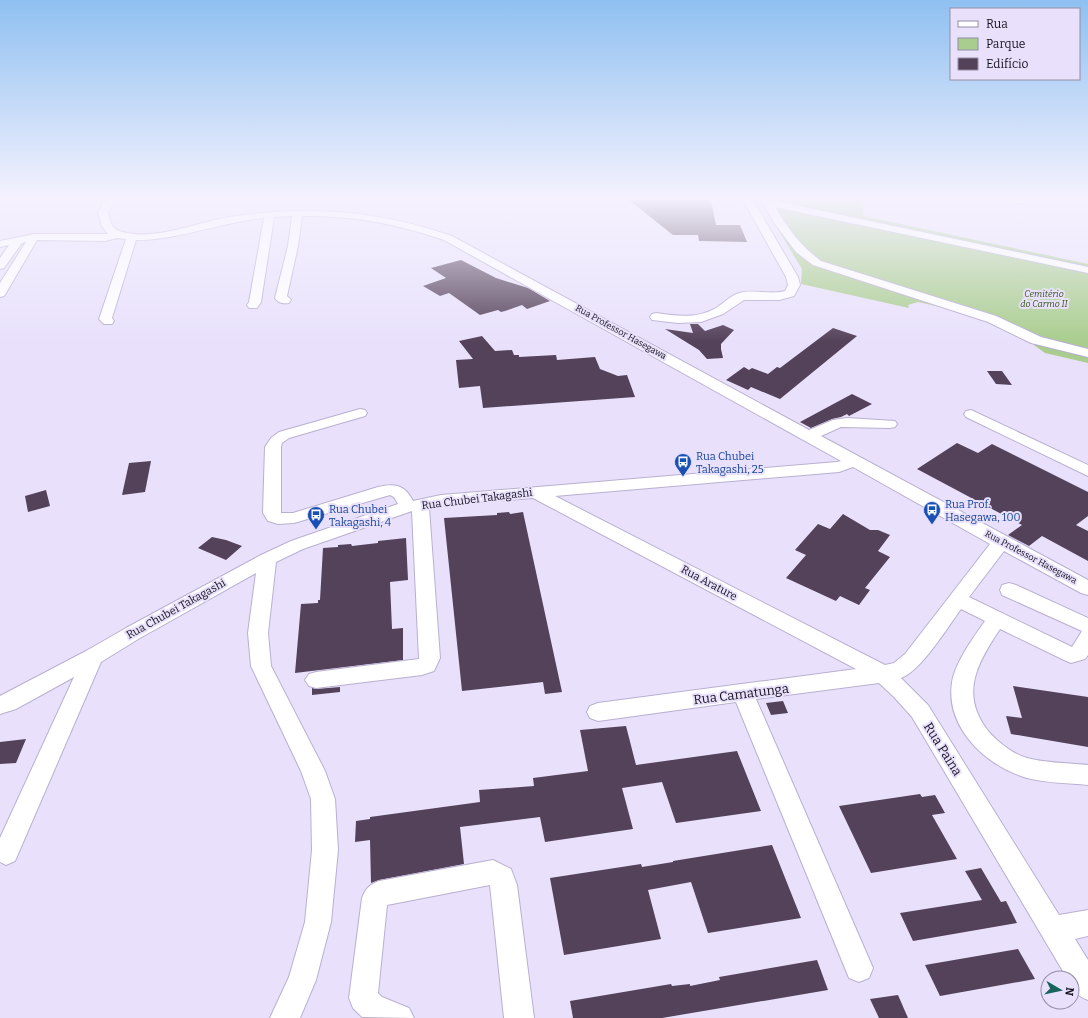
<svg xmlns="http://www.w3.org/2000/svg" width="1088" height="1018" viewBox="0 0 1088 1018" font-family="Bitter,serif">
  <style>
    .green { fill: #a9cd8e }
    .building { fill: #54415a }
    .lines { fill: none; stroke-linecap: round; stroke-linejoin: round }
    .minor-casing { stroke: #b9afd0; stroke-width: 2 }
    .minor { fill: #fff; fill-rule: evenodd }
    .labels { text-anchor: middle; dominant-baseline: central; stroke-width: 4; stroke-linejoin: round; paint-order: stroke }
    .far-park-label { font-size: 9px; font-style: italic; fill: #325210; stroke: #e9e1fc }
    .far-street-label { font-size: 9px; fill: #15111d; stroke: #e9e1fc }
    .transit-label { font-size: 11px; fill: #164399; stroke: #e9e1fc; text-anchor: start }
    .street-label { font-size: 11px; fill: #15111d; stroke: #e9e1fc }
    .near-street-label { font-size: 13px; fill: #15111d; stroke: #e9e1fc }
  </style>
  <rect width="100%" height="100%" fill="#e9e1fc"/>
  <path class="green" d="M760,200H864L863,216L1088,264V363L1045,353L1002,322L994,319L918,302L908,305L909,308L801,284L802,269Z"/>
  <g class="building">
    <path d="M629,200H711L716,225H740L747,242L702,241H699L698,235H673Z"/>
    <path d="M461,260L496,278L528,288L550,301L527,309L522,305L505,311L501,312L498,310L480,315L449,293L440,296L423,286L446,278L431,268Z"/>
    <path d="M690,324H698L705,331L723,325L734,330L721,344V349L723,358L707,359L699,350L665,329L693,333Z"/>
    <path d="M833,328L857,336L780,399L751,387L748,390L726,380L744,367L749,370L752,368L768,374L777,367L780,368Z"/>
    <path d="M482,336L495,351L512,350L514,355H519V357L556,355L557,360L595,357L600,369L618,376L627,375L635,397L483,408L480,386L459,388L456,360L473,359L459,341Z"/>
    <path d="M987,371H1002L1012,385L996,384Z"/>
    <path d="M852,394L872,404L849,416L847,414L841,417L832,419L811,428L800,422Z"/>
    <path d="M957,443L978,453L992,444L1088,492V516L1076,525L1088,531V561L1042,536L1029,546L1008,535L1022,525L917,469Z"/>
    <path d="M151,461L145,492L122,495L129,463Z"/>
    <path d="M46,490L50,506L28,512L25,496Z"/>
    <path d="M509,512L510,514L523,512L562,692L545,694L543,682L462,691L444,518L497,515V513Z"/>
    <path d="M843,514L870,530H878L890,535L878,551L890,557L865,588L870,590L859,605L840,596L836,601L786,578L806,555L795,550L818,524L830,529Z"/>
    <path d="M212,537L226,540L242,546L226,560L198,548Z"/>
    <path d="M406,538L408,580L390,582L392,629L403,628V660L295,673L301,604L318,603V600H320L323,548L338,547V545L351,544L352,546L378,543V541Z"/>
    <path d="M1013,686L1088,697V747L1011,734L1006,716L1022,718Z"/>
    <path d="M340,687V692L312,695V688L316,689Z"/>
    <path d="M783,701L788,713L771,715L766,703Z"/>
    <path d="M626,726L636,765L737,751L761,811L676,823L662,782L622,788L633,829L545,842L540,817L460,827L464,864L379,880L371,883L370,840L355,842L356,821L370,819V817L480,802L479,790L534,786L533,778L588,771L580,730Z"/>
    <path d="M26,739L16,763L0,764V742Z"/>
    <path d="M920,794L922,797L935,795L945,813L932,815L957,859L871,873L839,806Z"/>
    <path d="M772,845L801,918L708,933L691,882L675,885L648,890L661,939L564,955L550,878L641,864L642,867L673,862V861Z"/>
    <path d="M981,868L1001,902L1006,901L1017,923L913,941L900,913L982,900L965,871Z"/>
    <path d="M1018,949L1035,979L940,996L925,965Z"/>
    <path d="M817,960L828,990L662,1018H573L570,1001L671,984L672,986L690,984V986L720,980L719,977Z"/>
    <path d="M898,995L908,1018H879L870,999Z"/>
  </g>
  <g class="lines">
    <defs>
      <g id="minor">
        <path d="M106,200H116L108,212C110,222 112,230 123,232C155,241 198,222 230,217C308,205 377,210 452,236L809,430L833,420L847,418L895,421L897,424L895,427L890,428L841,427L821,436L1088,580V595L1081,593L1004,551L969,597L1072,647L1082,631L1002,595L1000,590L1002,585L1009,583L1016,585L1088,618V655L1085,659L1071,663L1064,660L1000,629C977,663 959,695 989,732C999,743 1013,754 1027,758C1046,763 1068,763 1088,765V785C1068,783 1047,783 1027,778C985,766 942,725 953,677C959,657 973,638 985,621L961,609C947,628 921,671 901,678L928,705L1059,915L1088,910V936L1075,939L1088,960V1000C1077,996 1072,990 1072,978H1067L912,717L894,697L879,683L756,699L873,968L869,978L859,982L849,978L736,702L598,721L590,718L587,712L590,706L598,703L856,669L533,498L441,505L429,508L440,658L434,671L422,675L316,688L309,686L305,680L309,674L316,672L419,659L412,511L303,549L276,562L268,633L271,666L325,771L335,799L338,850L331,922L316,980L300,1018H270L289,977L305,922L312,850L311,799L301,771L251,666L248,633L256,573L140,638L101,662L15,861L6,865L0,862V838L74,677L16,709L0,714V696L86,651L126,628L261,555L291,541L398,504L394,497L390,495L294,523L278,524L268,521L263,513L265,447L271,438L279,432L360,409L365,410L367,413L365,416L289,438L282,443L281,447V513H293L378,487C395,483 405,485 413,501L441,495L837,462L841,461L444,240C398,224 351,215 302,216L298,246L287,296L291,300L289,303C284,304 278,303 275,298L288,246L292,216L274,217L261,302L257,308H249L247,305L249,302L264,218C221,222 179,240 136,240L112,318L114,321L112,324H104L99,319L126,239L117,238L105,241L37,240L6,293L4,296L0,297V283L26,242L22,243L4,268L0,269V258L9,245L0,247V241L34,234H108L102,226L98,212ZM853,467L990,544L905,654L894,663L885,665L555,496L839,472Z"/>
        <path d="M743,200H753L798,277L800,285L794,296L779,300H744L723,314L701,322L678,323L652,320L650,317L652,314L656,313C677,316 697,319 716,308C724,303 730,296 739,293C754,289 770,295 785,291L788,285L786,277Z"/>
        <path d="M761,200H771L1088,267V273L775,207C789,230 800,245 821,261L996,316L1041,337L1088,349V357L1031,343L988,322L813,265L796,252L775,224Z"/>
        <path d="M1009,200H1030C1025,205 1014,205 1009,200Z"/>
        <path d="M971,410L1088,465V476L966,417L964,414L966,411Z"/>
        <path d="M493,860L511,869L517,885L534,1018H504L490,885L387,905L378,993L382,997L409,1008L414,1018L362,1017L353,1008L349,998L362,898C366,888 369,885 379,881Z"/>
      </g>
    </defs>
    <use href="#minor" class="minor-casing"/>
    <use href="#minor" class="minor"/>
  </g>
  <linearGradient id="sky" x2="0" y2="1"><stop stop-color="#8fc0f1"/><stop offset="0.58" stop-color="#f5f2fe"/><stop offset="1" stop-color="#f5f2fe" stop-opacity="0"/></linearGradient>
  <rect width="1088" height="342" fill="url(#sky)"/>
  <defs>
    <symbol id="bus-pin" viewBox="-11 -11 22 30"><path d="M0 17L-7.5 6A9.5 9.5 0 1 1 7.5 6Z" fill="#1a4fb4" stroke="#e9e1fc"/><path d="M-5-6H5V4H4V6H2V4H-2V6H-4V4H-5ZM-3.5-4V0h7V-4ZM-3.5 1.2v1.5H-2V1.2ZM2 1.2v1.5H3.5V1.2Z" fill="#fff"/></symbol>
  </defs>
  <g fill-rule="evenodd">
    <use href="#bus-pin" x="673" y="452" width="20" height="27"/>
    <use href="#bus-pin" x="922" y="500" width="20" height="27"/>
    <use href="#bus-pin" x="306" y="505" width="20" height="27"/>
  </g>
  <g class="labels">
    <g class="far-park-label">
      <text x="1044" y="294">Cemitério<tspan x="1044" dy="10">do Carmo II</tspan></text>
    </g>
    <g class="far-street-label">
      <text transform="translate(621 332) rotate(29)">Rua Professor Hasegawa</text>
      <text transform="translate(1031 557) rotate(28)">Rua Professor Hasegawa</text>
    </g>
    <g class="transit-label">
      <text x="696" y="456">Rua Chubei<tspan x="696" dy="13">Takagashi, 25</tspan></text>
      <text x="945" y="504">Rua Prof.<tspan x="945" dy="13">Hasegawa, 100</tspan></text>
      <text x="329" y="509">Rua Chubei<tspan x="329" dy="13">Takagashi, 4</tspan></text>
    </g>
    <g class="street-label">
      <text transform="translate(477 499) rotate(-7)">Rua Chubei Takagashi</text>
      <text transform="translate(709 583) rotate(28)">Rua Arature</text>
      <text transform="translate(176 609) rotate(-29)">Rua Chubei Takagashi</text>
    </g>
    <g class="near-street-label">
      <text transform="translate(741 694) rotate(-7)">Rua Camatunga</text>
      <text transform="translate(943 749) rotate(58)">Rua Paina</text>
    </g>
  </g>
  <rect x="950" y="8" width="130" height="72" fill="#e9e1fc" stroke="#948ea3"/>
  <rect x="958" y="21" width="20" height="6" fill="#ffffff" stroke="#948ea3"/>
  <text x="986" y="28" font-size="12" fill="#15111d">Rua</text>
  <rect x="958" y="38" width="20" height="12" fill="#a9cd8e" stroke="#948ea3"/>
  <text x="986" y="48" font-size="12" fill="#15111d">Parque</text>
  <rect x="958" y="58" width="20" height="12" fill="#54415a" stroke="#948ea3"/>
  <text x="986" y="68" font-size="12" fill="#15111d">Edifício</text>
  <g transform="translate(1060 990) rotate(99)"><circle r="19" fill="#e9e1fc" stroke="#948ea3"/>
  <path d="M0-3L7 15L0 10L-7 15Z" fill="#18645c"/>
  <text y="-6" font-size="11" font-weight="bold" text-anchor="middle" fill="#15111d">N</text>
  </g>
</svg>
